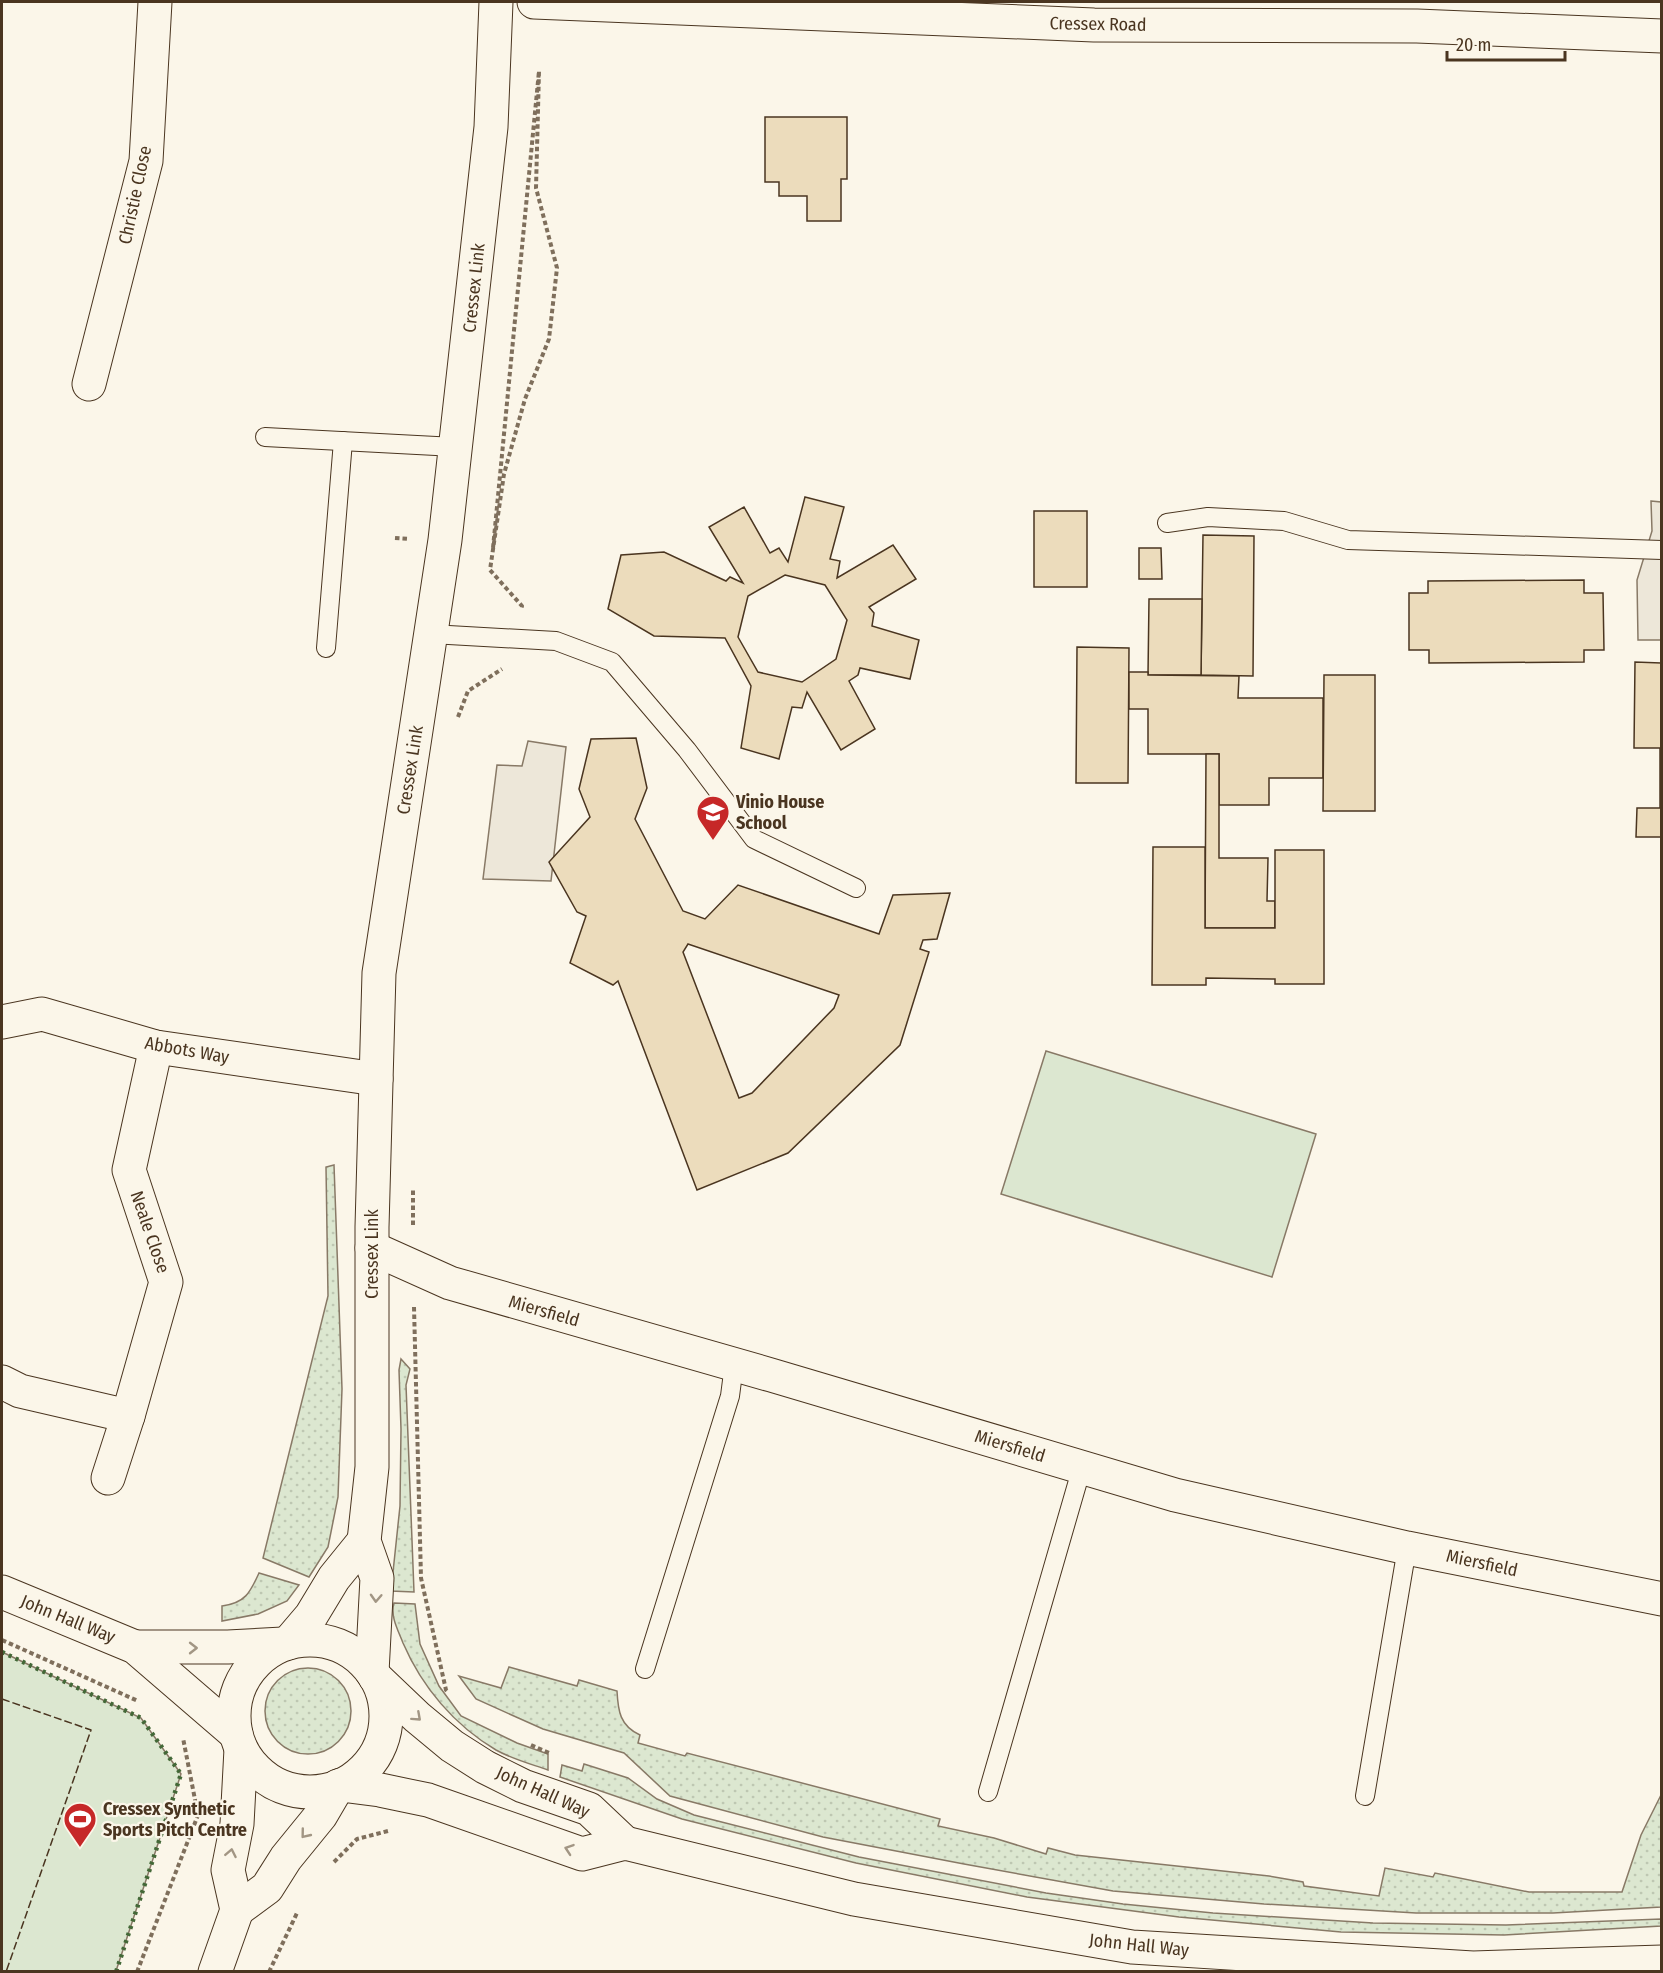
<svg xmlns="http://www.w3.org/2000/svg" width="1663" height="1973" viewBox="0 0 1663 1973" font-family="'Fira Sans Condensed',sans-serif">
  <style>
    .grass { fill: url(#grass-dots); stroke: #887966; stroke-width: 1.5 }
    .pitch { fill: #dce7d0; stroke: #887966; stroke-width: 1.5 }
    .parking { fill: #ede7d9; stroke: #887966; stroke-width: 1.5 }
    .building { fill: #ecdcbc; stroke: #4a3520; stroke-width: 1.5; fill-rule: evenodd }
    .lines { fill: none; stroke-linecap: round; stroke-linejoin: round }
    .lane-casing { stroke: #4a3520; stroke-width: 20 }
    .street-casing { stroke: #4a3520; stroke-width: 35 }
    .secondary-casing { stroke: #4a3520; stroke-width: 35 }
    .highway-casing { stroke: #4a3520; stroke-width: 35 }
    .path { stroke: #7f6f5c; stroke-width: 4; stroke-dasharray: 4.5 3; stroke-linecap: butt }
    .lane { stroke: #fbf6e9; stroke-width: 18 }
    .street { stroke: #fbf6e9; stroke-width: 33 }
    .secondary { stroke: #fbf6e9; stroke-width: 33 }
    .highway { stroke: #fbf6e9; stroke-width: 33 }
    .hedge { stroke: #436837; stroke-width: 4.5; stroke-dasharray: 3 4.5; stroke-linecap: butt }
    .fence { stroke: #4a3520; stroke-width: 1.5; stroke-dasharray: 8 3; stroke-linecap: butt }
    .oneway { stroke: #a29684 }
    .labels { text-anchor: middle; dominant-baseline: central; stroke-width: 4.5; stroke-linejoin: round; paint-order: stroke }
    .street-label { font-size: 18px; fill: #4a3520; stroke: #fbf6e9 }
    .poi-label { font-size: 18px; font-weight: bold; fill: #4a3520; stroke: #fbf6e9; text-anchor: start }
  </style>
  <defs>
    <pattern id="grass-dots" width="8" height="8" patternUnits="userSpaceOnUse" patternTransform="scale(1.5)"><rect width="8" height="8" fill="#dce7d0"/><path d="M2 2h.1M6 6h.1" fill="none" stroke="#bec7b2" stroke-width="1.8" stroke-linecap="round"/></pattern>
  </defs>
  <rect width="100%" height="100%" fill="#fbf6e9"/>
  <g class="grass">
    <path d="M334,1165L342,1389L338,1497L328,1547L309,1577L263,1558L328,1296L326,1167Z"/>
    <path d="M401,1359L410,1369L406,1385L414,1592L391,1591L400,1506L401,1429L399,1370Z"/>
    <path d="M259,1573L299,1585L287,1601L258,1614L222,1621V1606C245,1603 250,1593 259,1573Z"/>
    <path d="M394,1603L415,1604L420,1644L439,1686L461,1716L517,1743L548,1754V1770C531,1764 512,1759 496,1750C454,1725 422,1687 403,1643C398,1630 390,1616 394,1603Z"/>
    <path d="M509,1667L577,1686L579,1680L617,1691C618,1711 620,1726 640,1735L638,1743L685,1756L687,1753L940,1819L938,1826L994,1838L1046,1854L1048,1848L1075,1855L1269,1876L1303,1882L1304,1886L1379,1896L1385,1868L1433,1877L1435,1873L1529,1892H1622L1641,1835L1661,1795V1907L1553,1913H1416L1264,1904L1113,1891L964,1864L823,1837L670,1796L624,1753L543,1729L476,1699L459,1676L501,1688Z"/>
    <circle cx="308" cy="1711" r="43"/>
    <path d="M584,1764L628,1778L657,1799L694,1815L859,1857L1046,1893L1123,1904L1213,1913L1373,1923L1506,1925L1661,1919V1926L1504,1935L1341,1932L1179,1917L1027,1897L856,1863L682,1819L560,1777L562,1765L582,1771Z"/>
  </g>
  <g class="pitch">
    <path d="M1046,1051L1316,1134L1272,1277L1001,1194Z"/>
    <path d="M2,1652L141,1718L181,1774L116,1971H2Z"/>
  </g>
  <g class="parking">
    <path d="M1651,501L1661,502V640H1638L1637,580L1652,531Z"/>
    <path d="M528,741L566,747L551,881L483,879L497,765L522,766Z"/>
  </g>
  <g class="building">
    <path d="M765,117H847V179H841V221H807V196H779V182H765Z"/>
    <path d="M805,497L844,507L830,559L840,561L837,578L893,545L916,579L869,607L874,613L872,626L919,640L910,679L860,668L858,675L849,681L875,729L841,750L807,692L802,708L792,707L779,759L741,748L751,686L725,638L654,636L608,609L621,555L664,552L726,581L730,577L743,583L709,527L744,507L770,553L779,548L788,562ZM785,575L825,585L847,620L836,659L802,682L758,672L738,637L748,596Z"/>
    <rect x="1034" y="511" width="53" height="76"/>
    <path d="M1203,535L1254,536L1253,676L1201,675Z"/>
    <path d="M1139,548H1161L1162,579H1139Z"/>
    <path d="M1584,580V593H1603L1604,650H1584V662L1429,663V650H1409V593H1428V581Z"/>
    <path d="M1149,599H1202L1201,675H1148Z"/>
    <path d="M1077,647L1129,648L1128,783H1076Z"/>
    <path d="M1661,652L1662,837H1636L1637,808H1660V748H1634L1635,662L1661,663Z"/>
    <path d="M1129,672H1148V675L1239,676L1238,698H1323V778H1269V805H1219V754H1148V709H1129Z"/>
    <path d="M1324,675H1375V811H1323Z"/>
    <path d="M636,738L647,788L635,819L683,911L705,919L738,885L879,934L893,895L950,893L937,939L923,940L920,949L929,952L900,1045L788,1153L697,1190L618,981L613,985L570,963L586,916L577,912L549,862L590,817L579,789L591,739ZM688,944L839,995L834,1008L752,1093L739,1098L683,952Z"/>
    <path d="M1206,754H1219V858H1268L1267,901H1275V928H1205Z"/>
    <path d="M1153,847H1205V928H1275V850H1324V984H1275V979L1206,978V985H1152Z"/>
  </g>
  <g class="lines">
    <defs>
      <g id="lane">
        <path d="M265,437L455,447"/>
        <path d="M1167,523L1208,517L1284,521L1348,540L1662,550"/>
        <path d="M431,634L556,641L612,662L687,750L754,839L856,888"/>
        <path d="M326,648L343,441"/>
        <path d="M645,1669L730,1396L734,1365"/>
        <path d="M988,1792L1082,1467"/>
        <path d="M1365,1796L1407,1548"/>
      </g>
      <g id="street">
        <path d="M534,2L1094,25L1417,26L1662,36"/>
        <path d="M89,384L146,161L155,2"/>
        <path d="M2,1022L42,1014L156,1047L376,1079"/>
        <path d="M372,1248L450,1283L771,1375L1175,1495L1407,1548L1662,1599"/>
        <path d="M2,1382L20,1391L128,1416L166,1282L129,1170L156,1047"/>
        <path d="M108,1478L128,1416"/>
      </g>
      <g id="secondary">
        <path d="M288,1643L311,1616L334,1578L364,1541"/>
        <path d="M372,1672L377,1578L364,1541L372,1467V1227L379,973L445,540L491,127L496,2"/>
        <path d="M237,1910L267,1888L286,1858L321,1815L338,1786"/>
        <path d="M215,1972L237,1910L228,1870L237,1824L241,1749"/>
      </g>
      <g id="highway">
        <path d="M2,1592L135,1647L236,1734"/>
        <circle cx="310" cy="1716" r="76"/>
        <path d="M135,1647H228L283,1644"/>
        <path d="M375,1677L417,1717L452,1746L485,1767L523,1786L589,1809L625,1843"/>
        <path d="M341,1785L380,1790L428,1800L582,1854L625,1843L854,1899L1132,1947L1473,1968L1662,1962"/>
      </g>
    </defs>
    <use href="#lane" class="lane-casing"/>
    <use href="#street" class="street-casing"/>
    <use href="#secondary" class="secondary-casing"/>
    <use href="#highway" class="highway-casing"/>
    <g class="path">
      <path d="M395,538L409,539"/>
      <path d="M493,548L539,71L536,188L557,268L549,339L525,399L504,474L490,570L522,606L521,609"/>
      <path d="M458,717L468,691L502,669"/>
      <path d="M413,1225V1190"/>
      <path d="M414,1307L421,1578L446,1690L448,1692"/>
      <path d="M2,1640L138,1701"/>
      <path d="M531,1745L549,1753"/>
      <path d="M334,1862L357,1839L388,1831"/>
      <path d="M137,1972L198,1815L183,1738"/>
      <path d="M269,1972L297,1913"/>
    </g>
    <use href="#lane" class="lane"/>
    <use href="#street" class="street"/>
    <use href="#secondary" class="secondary"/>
    <use href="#highway" class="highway"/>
    <path class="hedge" d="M2,1652L141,1718L181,1774L116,1972"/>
    <path class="fence" d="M2,1699L91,1730L6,1972"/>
  </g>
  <defs><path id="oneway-chevron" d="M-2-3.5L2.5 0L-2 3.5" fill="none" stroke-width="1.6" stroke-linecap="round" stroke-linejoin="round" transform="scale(1.5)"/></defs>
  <g class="oneway">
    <use href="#oneway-chevron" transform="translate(376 1598) rotate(93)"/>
    <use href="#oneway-chevron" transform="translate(193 1648)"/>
    <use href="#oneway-chevron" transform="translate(417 1717) rotate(42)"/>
    <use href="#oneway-chevron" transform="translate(305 1834) rotate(129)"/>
    <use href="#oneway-chevron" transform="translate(569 1849) rotate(-161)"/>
    <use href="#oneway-chevron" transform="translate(231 1853) rotate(-79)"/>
  </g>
  <defs>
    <symbol id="school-pin" viewBox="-11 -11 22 30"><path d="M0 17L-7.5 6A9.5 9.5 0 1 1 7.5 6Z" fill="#c62828" stroke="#fbf6e9"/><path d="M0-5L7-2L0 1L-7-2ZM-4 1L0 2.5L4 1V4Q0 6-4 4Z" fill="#fff"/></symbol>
    <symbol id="stadium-pin" viewBox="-11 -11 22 30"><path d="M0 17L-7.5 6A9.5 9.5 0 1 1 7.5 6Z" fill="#c62828" stroke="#fbf6e9"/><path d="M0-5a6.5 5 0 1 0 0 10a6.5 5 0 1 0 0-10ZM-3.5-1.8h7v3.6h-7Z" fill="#fff"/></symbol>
  </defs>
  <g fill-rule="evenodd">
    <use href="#school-pin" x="694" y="793" width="38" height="52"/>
    <use href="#stadium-pin" x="61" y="1800" width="38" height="52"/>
  </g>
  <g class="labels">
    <g class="street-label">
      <text transform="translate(1098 24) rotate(1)">Cressex Road</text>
      <text transform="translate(135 195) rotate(-78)">Christie Close</text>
      <text transform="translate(474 288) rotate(-84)">Cressex Link</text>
      <text transform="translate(410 770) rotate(-81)">Cressex Link</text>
      <text transform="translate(187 1050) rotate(10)">Abbots Way</text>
      <text transform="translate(150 1232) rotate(71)">Neale Close</text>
      <text transform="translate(372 1254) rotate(-90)">Cressex Link</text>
      <text transform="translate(544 1311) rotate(16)">Miersfield</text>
      <text transform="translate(1010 1446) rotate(17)">Miersfield</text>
      <text transform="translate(1482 1563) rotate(12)">Miersfield</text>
      <text transform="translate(68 1619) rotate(22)">John Hall Way</text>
      <text transform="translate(543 1792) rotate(24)">John Hall Way</text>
      <text transform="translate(1139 1945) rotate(6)">John Hall Way</text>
    </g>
    <g class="poi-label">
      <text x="736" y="802">Vinio House<tspan x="736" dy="21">School</tspan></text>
      <text x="103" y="1809">Cressex Synthetic<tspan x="103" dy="21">Sports Pitch Centre</tspan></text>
    </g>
  </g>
  <rect width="1663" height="1973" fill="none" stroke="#4a3520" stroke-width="6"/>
  <path d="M1447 51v9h118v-9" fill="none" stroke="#4a3520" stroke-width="3"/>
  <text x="1456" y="51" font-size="18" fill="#4a3520" stroke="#fbf6e9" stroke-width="4.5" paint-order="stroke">20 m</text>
</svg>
